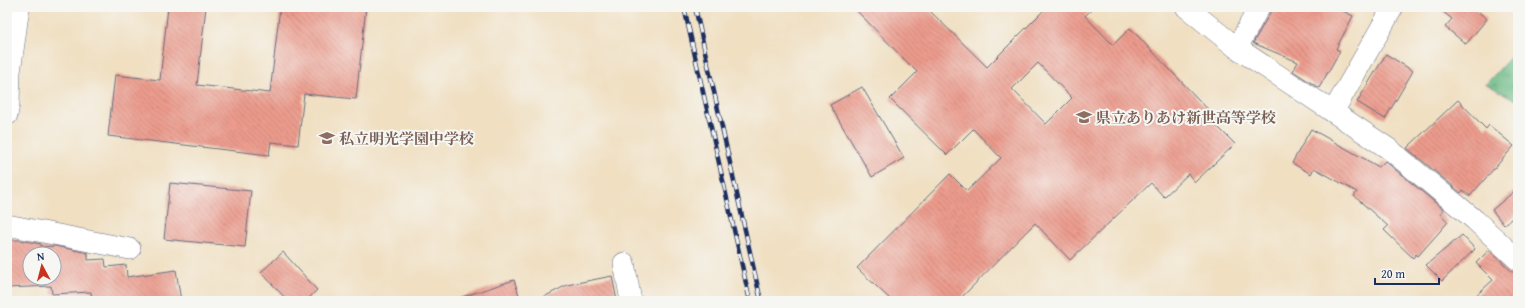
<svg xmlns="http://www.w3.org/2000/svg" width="1525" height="308" viewBox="0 0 1525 308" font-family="'Gentium Book Plus','Noto Serif JP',serif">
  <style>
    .forest { fill: url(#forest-crowns); stroke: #427470 }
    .building { fill: url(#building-back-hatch); fill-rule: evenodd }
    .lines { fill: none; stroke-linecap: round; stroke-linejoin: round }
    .minor-casing { stroke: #666d81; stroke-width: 22 }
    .minor { stroke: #fff; stroke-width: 21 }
    .rail-casing { stroke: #1b2f5e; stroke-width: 4.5 }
    .rail { stroke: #f6f6f2; stroke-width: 3; stroke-dasharray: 9; stroke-linecap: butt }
    .labels { text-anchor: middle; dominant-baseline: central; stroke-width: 4; stroke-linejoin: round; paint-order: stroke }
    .education-label { font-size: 15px; font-weight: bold; fill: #785e54; stroke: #f6f6f2; text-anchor: start }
  </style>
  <defs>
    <pattern id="forest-crowns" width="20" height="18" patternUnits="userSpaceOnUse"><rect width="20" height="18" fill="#69b883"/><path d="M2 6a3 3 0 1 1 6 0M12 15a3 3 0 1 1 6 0" fill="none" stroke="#56966e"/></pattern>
    <pattern id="building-back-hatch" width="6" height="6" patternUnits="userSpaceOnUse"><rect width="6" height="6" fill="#ec9b8c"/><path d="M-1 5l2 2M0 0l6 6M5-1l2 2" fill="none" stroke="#be7f76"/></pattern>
  </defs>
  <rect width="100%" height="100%" fill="#f6f6f2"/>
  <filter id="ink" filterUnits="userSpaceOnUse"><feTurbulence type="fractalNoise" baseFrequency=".025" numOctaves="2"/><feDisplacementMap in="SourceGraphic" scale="8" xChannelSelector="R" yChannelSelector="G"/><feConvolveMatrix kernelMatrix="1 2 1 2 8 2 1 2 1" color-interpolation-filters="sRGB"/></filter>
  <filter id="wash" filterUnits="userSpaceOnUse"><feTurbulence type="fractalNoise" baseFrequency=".012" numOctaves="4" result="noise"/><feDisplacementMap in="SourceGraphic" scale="16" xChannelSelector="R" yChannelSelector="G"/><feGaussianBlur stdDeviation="0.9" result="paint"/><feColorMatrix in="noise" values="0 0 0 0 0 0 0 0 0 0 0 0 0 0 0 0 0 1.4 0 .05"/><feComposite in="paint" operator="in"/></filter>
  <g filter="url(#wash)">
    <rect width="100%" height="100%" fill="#f0dfc1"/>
    <path class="forest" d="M1518,49V101L1486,84Z"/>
    <g id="blocks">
      <g class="building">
        <path d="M168,7H206L197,85L270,93L280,7H366L356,99L304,94L298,145L271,142L269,155L108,136L115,75L160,80Z"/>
        <path d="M853,7H926L987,67L1047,7H1094L1085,16L1113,45L1130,28L1221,123L1217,126L1235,144L1195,182L1188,174L1164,197L1151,183L1070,260L1035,223L958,301H892L857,268L950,174L967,191L1001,158L973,129L947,155L890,99L917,72ZM1038,63L1072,98L1046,124L1012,89Z"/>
        <path d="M1271,7H1335L1353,16L1336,49L1340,51L1319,88L1293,71L1298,62L1253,43L1270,13Z"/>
        <path d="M1437,7H1473L1487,19L1466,44L1445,27L1452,19Z"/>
        <path d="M1386,54L1413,71L1385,119L1357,102Z"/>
        <path d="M862,87L904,158L872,177L830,105Z"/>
        <path d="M1458,100L1486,129L1489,125L1514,146L1470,196L1463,190L1461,193L1407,148Z"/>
        <path d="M1311,129L1379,167L1385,161L1444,210L1440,213L1448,222L1418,256L1416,254L1413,258L1384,230L1388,226L1354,196L1357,192L1314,168L1311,174L1292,163Z"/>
        <path d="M170,183L251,191L245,247L164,239Z"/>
        <path d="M1518,188V213L1504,225L1492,210Z"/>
        <path d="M1462,235L1475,249L1442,281L1426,265Z"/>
        <path d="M7,240H19L41,244V247L55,246L88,253V260L105,259L106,267L126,265L127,277L176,270L181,301H92L91,292L52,294L51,286L7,288ZM30,254H54V278H30Z"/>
        <path d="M1489,250L1518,277V301H1470L1493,280L1476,263Z"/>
        <path d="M283,252L317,290L306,301H288L261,272Z"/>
        <path d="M612,276L617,301H536L567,285Z"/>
        <path d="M514,280L521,301H459V298Z"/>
      </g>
    </g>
  </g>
  <g filter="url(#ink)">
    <use href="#blocks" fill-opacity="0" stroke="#666d81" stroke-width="1"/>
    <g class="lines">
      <defs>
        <g id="minor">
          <path d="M1186,7L1237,48L1389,149L1475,220L1518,260"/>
          <path d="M1237,48L1259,7"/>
          <path d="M1333,112L1393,7"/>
          <path d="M7,115L9,104L10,72L19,7"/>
          <path d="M7,225L130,249"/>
          <path d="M624,263L631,301"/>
        </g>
      </defs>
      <use href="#minor" class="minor-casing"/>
      <use href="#minor" class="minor"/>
      <defs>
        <g id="rail">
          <path d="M684,7L750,301"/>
          <path d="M695,7L761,301"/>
        </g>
      </defs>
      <use href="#rail" class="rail-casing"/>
      <use href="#rail" class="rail"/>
    </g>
  </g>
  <defs>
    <symbol id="school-bare" viewBox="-9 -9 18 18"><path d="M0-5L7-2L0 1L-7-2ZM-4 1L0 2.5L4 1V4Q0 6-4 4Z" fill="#8d6e63" stroke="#f6f6f2" stroke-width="2.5" paint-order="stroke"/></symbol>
  </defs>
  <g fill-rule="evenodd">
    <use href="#school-bare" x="1073" y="106" width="22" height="22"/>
    <use href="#school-bare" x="316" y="127" width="22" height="22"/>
  </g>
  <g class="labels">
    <g class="education-label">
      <text x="1096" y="117">県立ありあけ新世高等学校</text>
      <text x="339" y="138">私立明光学園中学校</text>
    </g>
  </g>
  <rect width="1525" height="308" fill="none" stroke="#f6f6f2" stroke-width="24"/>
  <g transform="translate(42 266) rotate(353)"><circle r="19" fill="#f6f6f2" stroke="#9ea6b7"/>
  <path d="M0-3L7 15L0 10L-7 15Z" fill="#c8321e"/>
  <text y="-6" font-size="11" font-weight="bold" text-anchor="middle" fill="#1b2f5e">N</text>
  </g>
  <path d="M1375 278v6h64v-6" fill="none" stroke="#1b2f5e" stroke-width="2"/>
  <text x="1381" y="278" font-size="12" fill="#1b2f5e" stroke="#f6f6f2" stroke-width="3" paint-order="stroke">20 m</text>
</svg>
